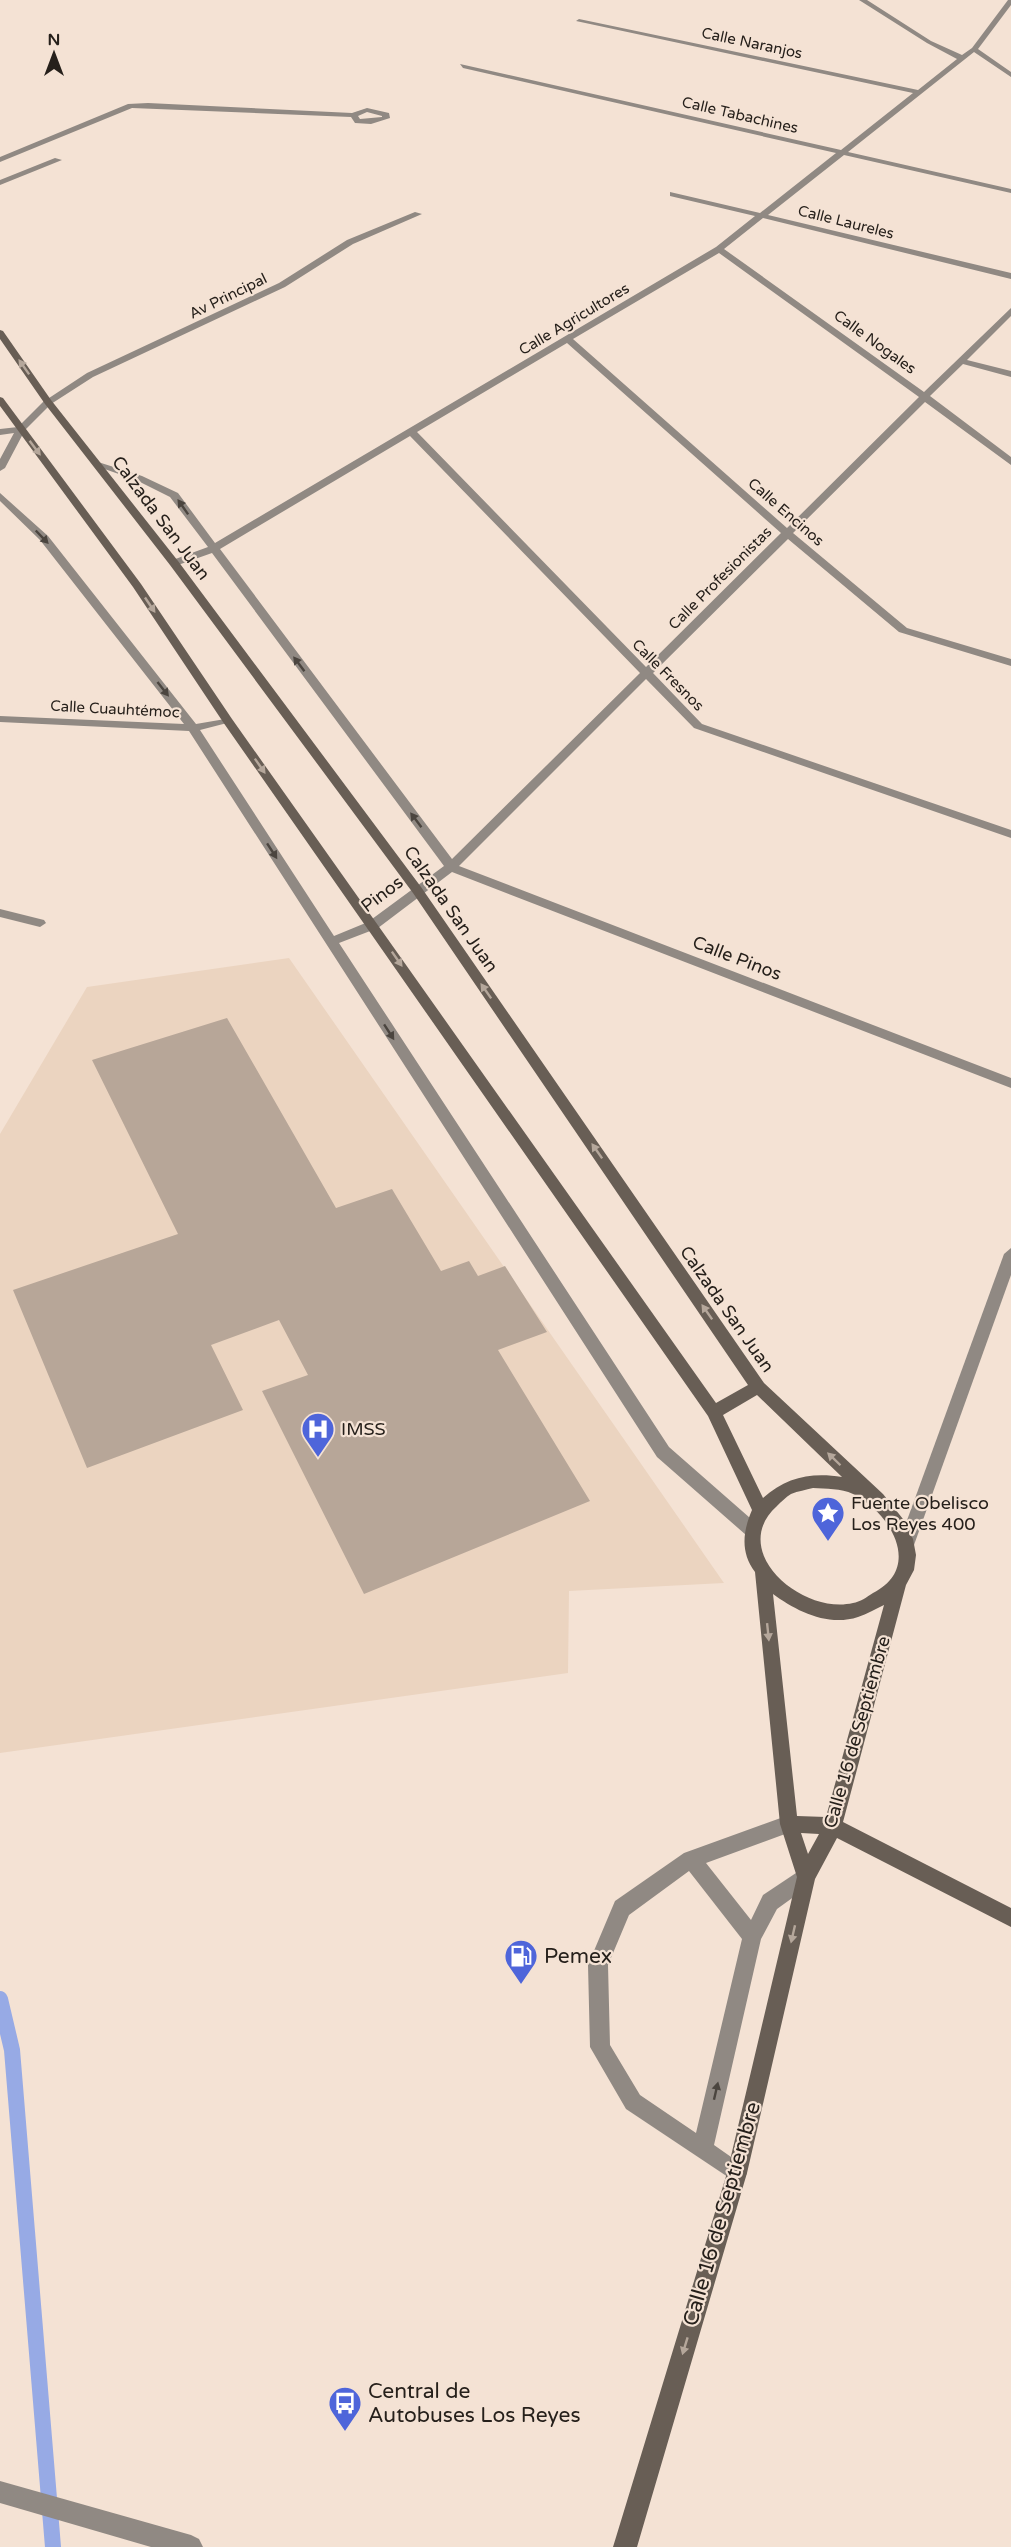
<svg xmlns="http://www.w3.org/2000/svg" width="1011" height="2547" viewBox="0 0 1011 2547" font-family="'Varela Round',sans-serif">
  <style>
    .built { fill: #ebd4c0 }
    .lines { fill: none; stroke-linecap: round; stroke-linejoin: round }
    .stream { stroke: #97aae5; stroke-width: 16 }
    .building { fill: #b7a698 }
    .service { fill: #908983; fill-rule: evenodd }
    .minor { fill: #908983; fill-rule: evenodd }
    .secondary { fill: #685e55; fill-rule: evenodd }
    .oneway { fill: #b5a79b }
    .oneway2 { fill: #4b453f }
    .labels { text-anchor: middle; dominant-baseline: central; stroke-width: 4.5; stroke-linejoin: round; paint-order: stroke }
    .far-street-label { font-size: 15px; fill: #26201b; stroke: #f4e2d4 }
    .street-label { font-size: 18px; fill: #26201b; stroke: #f4e2d4 }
    .poi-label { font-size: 18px; fill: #26201b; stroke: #f4e2d4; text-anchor: start }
    .near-poi-label { font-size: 21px; fill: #26201b; stroke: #f4e2d4; text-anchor: start }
    .near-street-label { font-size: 21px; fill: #26201b; stroke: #f4e2d4 }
  </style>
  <rect width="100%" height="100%" fill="#f4e2d4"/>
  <path class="built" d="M289,958L724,1583L569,1591L568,1673L0,1753V1134L87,987Z"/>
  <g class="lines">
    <path class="stream" d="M0,1999L12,2050L53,2547"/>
  </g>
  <path class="building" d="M227,1018L336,1208L392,1189L441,1271L469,1261L478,1276L505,1266L547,1332L498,1350L590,1501L364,1594L262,1391L308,1375L279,1320L211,1345L243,1410L87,1468L13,1290L178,1234L92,1060Z"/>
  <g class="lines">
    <g class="service">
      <path d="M148,103L352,113L367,108L389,113L390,118L371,124L355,123L351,117L132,108L0,162V157L128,104ZM367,112L382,116V117L360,119L358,116Z"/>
      <path d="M55,158L62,160L0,185V180Z"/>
      <path d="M415,212L422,214L353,244L285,287L93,377L51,404L43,402L87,373L279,283L347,240Z"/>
      <path d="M789,1815L796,1818L798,1824L796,1830L706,1863L751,1920L763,1895L799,1871L806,1868L813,1871L815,1877L813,1883L777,1909L761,1939L714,2145L744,2166L747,2173L744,2180L737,2183L626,2109L590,2047L588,1965L615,1901L684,1853ZM689,1871L742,1939L696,2133L640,2095L610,2045L608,1965L629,1915Z"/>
    </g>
    <g class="minor">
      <path d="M859,0H867L931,41L962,55L972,48L1008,0H1011V5L978,49L1011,72V77L974,52L848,152L1011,189V193L844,155L768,215L1011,273V279L763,218L724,249L924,392L1011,308V316L967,360L1011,371V377L963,364L930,396L1011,457V465L925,402L793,533L907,628L1011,659V666L899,632L788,539L653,673L702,724L1011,830V838L694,728L646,679L459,866L1011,1078V1088L452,872L378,928L339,943L669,1447L758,1525L760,1530L758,1535L752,1537L746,1535L657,1457L189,731L0,722V716L184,724L40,540L0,501V493L48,536L196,724L231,718V722L200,730L334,936L368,922L444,866L212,553L178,565H170V561L208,547L170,497L136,480L93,465L98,462L142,476L178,493L215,543L716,247L755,216L670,196V192L760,213L836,153L463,68L460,64L841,150L913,93L576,21L579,19L918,90L957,59L927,43ZM719,253L919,397L787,528L573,339ZM567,343L781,533L646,667L417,432ZM410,436L640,673L452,859L220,549Z"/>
      <path d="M45,400L53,402L25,430L5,468L0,471V459L14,433L0,435V429L18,427Z"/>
      <path d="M0,909L44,920L46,923L40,927L0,917Z"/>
      <path d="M1011,1248V1275L914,1545L912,1550L906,1552L900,1550L898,1545L1004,1254Z"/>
      <path d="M0,2481L191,2535L199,2539L203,2547H151L0,2503Z"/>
    </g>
    <path class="secondary" d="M0,330L3,331L51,400L178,561L421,887L764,1383L883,1494L903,1519L913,1539L916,1555L914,1570L906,1585L843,1822L1011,1908V1927L837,1838L815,1879L747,2173L637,2547H613L727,2173L797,1877L780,1824L755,1572C740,1552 743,1531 752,1510L708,1416L223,722L133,587L0,406V397L3,398L141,584L232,719L716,1403L748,1385L413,893L170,565L45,404L0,339ZM757,1395L842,1477C812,1472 786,1477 763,1498L723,1415ZM813,1488C826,1489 841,1488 853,1494C891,1513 923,1568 873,1593C867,1597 860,1602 853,1603C802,1615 727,1551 777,1506C781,1502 786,1497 791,1494C798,1491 806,1490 813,1488ZM773,1594C796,1611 828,1627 858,1617C867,1614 875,1609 884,1605L826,1817L797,1816ZM801,1833L819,1834L808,1854Z"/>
  </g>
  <defs><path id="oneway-solid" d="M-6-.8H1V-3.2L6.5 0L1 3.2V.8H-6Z" transform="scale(1.5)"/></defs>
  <g class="oneway">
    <use href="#oneway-solid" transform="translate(24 367) rotate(-125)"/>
    <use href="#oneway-solid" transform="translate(35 448) rotate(53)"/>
    <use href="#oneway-solid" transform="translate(150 605) rotate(56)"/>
    <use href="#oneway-solid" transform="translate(260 766) rotate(55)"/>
    <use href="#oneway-solid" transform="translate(397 959) rotate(55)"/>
    <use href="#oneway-solid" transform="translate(486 991) rotate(-125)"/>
    <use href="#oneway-solid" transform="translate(597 1151) rotate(-125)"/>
    <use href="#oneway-solid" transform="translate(707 1312) rotate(-125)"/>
    <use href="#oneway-solid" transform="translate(834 1459) rotate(-136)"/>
    <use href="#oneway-solid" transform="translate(768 1632) rotate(84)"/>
    <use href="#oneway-solid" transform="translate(793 1934) rotate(103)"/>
    <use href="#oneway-solid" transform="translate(685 2346) rotate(107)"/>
  </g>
  <g class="oneway2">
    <use href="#oneway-solid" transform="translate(183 507) rotate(-125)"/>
    <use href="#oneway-solid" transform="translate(42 537) rotate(46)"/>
    <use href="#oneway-solid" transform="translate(299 664) rotate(-127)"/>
    <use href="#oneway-solid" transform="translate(163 689) rotate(52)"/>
    <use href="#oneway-solid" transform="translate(416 820) rotate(-127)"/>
    <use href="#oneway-solid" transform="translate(272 851) rotate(57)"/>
    <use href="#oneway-solid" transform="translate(389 1032) rotate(57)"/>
    <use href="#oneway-solid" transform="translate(716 2091) rotate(-77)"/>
  </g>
  <defs>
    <symbol id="hospital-pin" viewBox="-11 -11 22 30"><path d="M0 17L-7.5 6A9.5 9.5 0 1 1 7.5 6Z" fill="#4e65da" stroke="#f4e2d4"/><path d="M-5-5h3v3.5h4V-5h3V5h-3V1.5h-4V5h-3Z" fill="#fff"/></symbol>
    <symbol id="sight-pin" viewBox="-11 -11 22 30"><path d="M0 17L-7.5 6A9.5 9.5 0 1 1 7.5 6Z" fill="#4e65da" stroke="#f4e2d4"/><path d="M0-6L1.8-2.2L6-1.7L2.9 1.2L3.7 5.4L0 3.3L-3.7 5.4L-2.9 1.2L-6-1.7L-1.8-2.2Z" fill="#fff"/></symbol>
    <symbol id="fuel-pin" viewBox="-11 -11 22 30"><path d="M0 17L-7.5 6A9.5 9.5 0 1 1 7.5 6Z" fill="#4e65da" stroke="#f4e2d4"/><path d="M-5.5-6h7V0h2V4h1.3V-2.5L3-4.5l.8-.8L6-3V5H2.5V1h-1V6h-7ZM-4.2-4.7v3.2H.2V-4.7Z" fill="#fff"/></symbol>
    <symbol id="bus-pin" viewBox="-11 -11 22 30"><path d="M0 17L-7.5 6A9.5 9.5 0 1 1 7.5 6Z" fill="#4e65da" stroke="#f4e2d4"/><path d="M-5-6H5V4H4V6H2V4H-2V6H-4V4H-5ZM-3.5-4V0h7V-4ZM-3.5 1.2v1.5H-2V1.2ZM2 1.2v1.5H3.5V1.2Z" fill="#fff"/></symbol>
  </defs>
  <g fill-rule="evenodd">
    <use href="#hospital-pin" x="299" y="1410" width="38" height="52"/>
    <use href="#sight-pin" x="809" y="1494" width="38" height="52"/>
    <use href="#fuel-pin" x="502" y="1937" width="38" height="52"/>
    <use href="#bus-pin" x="326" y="2384" width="38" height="52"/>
  </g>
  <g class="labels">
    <g class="far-street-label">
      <text transform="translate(752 43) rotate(12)">Calle Naranjos</text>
      <text transform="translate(740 115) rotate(13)">Calle Tabachines</text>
      <text transform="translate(846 222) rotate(14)">Calle Laureles</text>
      <text transform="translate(228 296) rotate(-26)">Av Principal</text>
      <text transform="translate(574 319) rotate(-31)">Calle Agricultores</text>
      <text transform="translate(875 342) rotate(36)">Calle Nogales</text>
      <text transform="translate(786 512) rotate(41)">Calle Encinos</text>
      <text transform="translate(720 578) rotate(-45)">Calle Profesionistas</text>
      <text transform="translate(668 675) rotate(45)">Calle Fresnos</text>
      <text transform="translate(115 709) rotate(3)">Calle Cuauhtémoc</text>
    </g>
    <g class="street-label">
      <text transform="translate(161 518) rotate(53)">Calzada San Juan</text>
      <text transform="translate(382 894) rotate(-37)">Pinos</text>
      <text transform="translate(451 909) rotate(55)">Calzada San Juan</text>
      <text transform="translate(737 958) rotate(21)">Calle Pinos</text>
      <text transform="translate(727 1309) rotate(55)">Calzada San Juan</text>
      <text transform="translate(857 1732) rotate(-74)">Calle 16 de Septiembre</text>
    </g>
    <g class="poi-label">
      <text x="341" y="1429">IMSS</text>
      <text x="851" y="1503">Fuente Obelisco<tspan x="851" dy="21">Los Reyes 400</tspan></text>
    </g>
    <g class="near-poi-label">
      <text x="544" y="1956">Pemex</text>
      <text x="368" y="2391">Central de<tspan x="368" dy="24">Autobuses Los Reyes</tspan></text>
    </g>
    <g class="near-street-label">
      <text transform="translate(722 2214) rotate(-74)">Calle 16 de Septiembre</text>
    </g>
  </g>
  <g transform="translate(54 54)" stroke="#f4e2d4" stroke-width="4.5" paint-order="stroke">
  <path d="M0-4.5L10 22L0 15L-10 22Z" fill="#26201b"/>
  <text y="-9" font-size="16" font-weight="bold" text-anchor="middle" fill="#26201b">N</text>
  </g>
</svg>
